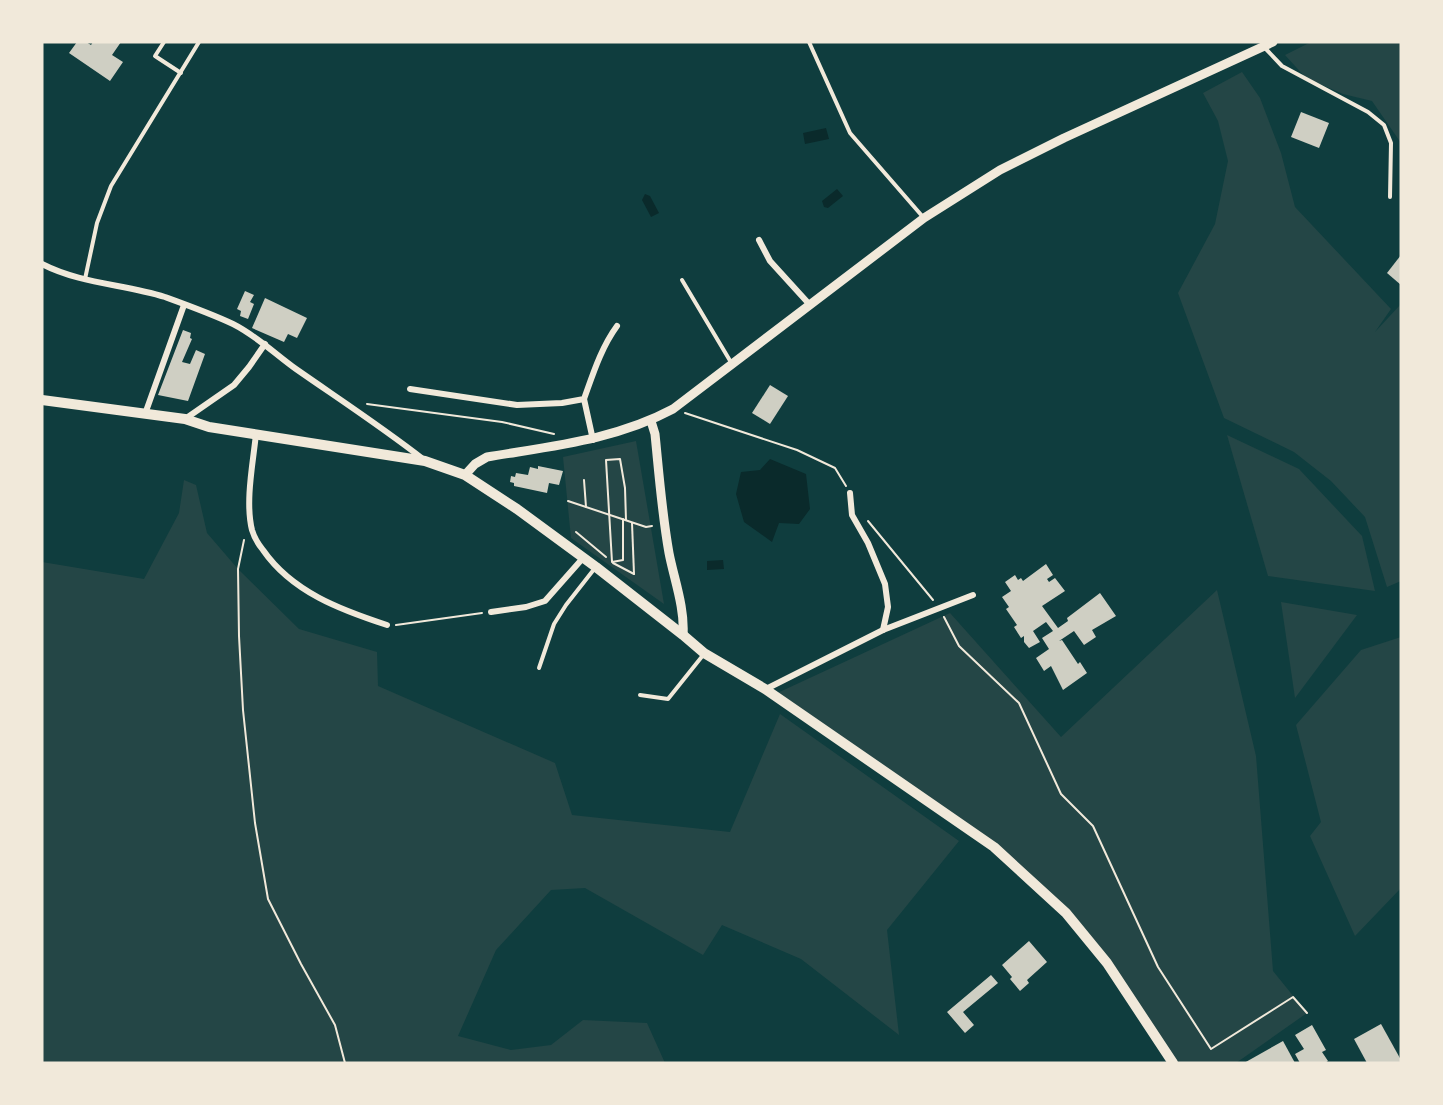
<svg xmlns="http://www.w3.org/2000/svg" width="1443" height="1105" viewBox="0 0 1443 1105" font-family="'Golos Text',sans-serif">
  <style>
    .green { fill: #244646 }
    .water { fill: #0a2a2b }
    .building { fill: #cfcfc3 }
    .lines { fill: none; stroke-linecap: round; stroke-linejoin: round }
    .path { stroke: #f1e9da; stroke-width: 2 }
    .service { stroke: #f1e9da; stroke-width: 4 }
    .minor { stroke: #f1e9da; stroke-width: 6 }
    .tertiary { stroke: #f1e9da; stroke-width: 9 }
    .primary { stroke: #f1e9da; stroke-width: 10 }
  </style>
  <rect width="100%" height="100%" fill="#0f3d3e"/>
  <g class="green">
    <path d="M1311,42H1401V143L1372,101L1343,94L1306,78L1285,55Z"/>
    <path d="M1242,72L1260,98L1281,153L1295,207L1391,309L1375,332L1401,304V581L1387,587L1365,517L1331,481L1294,452L1224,418L1178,293L1215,224L1228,161L1218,121L1203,93Z"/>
    <path d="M1227,435L1299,469L1362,536L1375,591L1268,576Z"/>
    <path d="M636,441L664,604L571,538L563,457Z"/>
    <path d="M184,480L196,485L207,533L238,569L299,629L377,652L378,686L555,763L572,815L730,832L780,714L959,841L887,930L899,1035L801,959L722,925L703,955L585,888L551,890L496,950L458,1036L511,1050L551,1045L583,1020L647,1023L665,1063H42V562L144,579L179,513Z"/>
    <path d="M1217,590L1256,756L1273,971L1307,1013L1236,1063H1173L1066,913L994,847L773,695L950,613L1061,737Z"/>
    <path d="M1281,602L1357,615L1295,698Z"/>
    <path d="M1401,637V888L1355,936L1310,836L1321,822L1296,725L1361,650Z"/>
  </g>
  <g class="water">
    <path d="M826,128L829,139L805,144L803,133Z"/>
    <path d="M837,189L843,196L828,208L824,207L822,201Z"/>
    <path d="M645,194L650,196L659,213L651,217L642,200Z"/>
    <path d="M770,459L806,474L810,509L799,524L779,523L772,542L744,522L736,494L741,472L760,470Z"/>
    <path d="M723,560L724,569L707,570V561Z"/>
  </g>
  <g class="building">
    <path d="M77,42H86L91,45L93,42H121L112,55L123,62L110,81L69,53Z"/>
    <path d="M1301,112L1329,123L1319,148L1291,137Z"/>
    <path d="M1401,255V285L1387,273Z"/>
    <path d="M245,291L254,295L250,302L254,304L248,319L240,316L241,311L237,309Z"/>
    <path d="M265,298L307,318L297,338L288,334L284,342L252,328Z"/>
    <path d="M183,330L191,333L190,338L192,339L182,362L190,364L196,350L205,354L188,401L158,395Z"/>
    <path d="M770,385L788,396L770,424L752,413Z"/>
    <path d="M538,466L563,471L559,485L549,483L547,493L514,486V483L510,482L511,476L515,477L516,473L528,475L530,467L538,469Z"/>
    <path d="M1046,564L1053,575L1047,579L1049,582L1055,578L1065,591L1042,606L1058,628L1068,621L1067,618L1100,593L1116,616L1092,630L1096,637L1084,645L1074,631L1059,641L1062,640L1078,664L1080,662L1087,673L1063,690L1051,666L1044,671L1036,658L1049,649L1042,638L1053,631L1046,622L1033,631L1040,642L1029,648L1024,642V636L1021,638L1014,627L1017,625L1006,609L1009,607L1002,597L1011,591L1005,582L1015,575L1018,580L1021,578L1023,581Z"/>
    <path d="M1029,941L1047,962L1027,980L1029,983L1020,991L1010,979L1012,977L1002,965Z"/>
    <path d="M991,975L998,983L963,1012L974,1025L965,1033L947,1012Z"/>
    <path d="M1381,1024L1401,1060V1063H1367L1354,1039Z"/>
    <path d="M1312,1025L1326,1050L1322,1052L1328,1061L1325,1063H1300L1295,1054L1304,1049L1295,1035Z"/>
    <path d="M1283,1041L1295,1063H1244Z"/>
  </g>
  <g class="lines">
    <g class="path">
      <path d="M367,404L502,422L554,434"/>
      <path d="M685,413L797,450L835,468L846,486"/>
      <path d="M584,480L586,507"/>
      <path d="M568,501L646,527L652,526"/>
      <path d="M623,519V560L612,562L606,460L620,459L625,488L626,520"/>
      <path d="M868,521L933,600"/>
      <path d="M632,523L634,574"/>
      <path d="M576,532L606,557"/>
      <path d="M244,540L238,569L239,636L243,710L255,823L268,899L301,964L335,1025L345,1063"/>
      <path d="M613,563L634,574"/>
      <path d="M944,617L959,646L1019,703L1061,794L1093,826L1158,967L1211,1049L1293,997L1307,1013"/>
      <path d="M396,625L482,613"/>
    </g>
    <g class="service">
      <path d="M164,42L155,56L181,73"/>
      <path d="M809,42L850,133L923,217"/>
      <path d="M1264,47L1282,66L1368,112L1384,125L1391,143L1390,197"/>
      <path d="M85,279L97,223L111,186L199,42"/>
      <path d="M682,280L732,364"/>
      <path d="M539,668L554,624L566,605L595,568"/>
      <path d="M640,695L668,699L704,654"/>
    </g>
    <g class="minor">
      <path d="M759,240L770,261L810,305"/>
      <path d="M42,264C81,284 124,284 165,297C187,305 212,314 233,324C257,336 275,354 296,369C339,399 382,427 423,459"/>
      <path d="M410,389L517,405L562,403L584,399C593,374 601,348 617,326"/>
      <path d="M584,399L593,440"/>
      <path d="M145,414L184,305"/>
      <path d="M185,419L234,385L249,367L265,344"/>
      <path d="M256,434C253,463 245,502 252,530C254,537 259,545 263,550C292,592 341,610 387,625"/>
      <path d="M850,493L852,515L868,543L885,584L888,607L883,630"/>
      <path d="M491,612L526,607L545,601L583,558"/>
      <path d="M766,689L883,630L973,595"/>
    </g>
    <g class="tertiary">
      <path d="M651,421L655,434C659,474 662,514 669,553C674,579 685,608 683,635"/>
      <path d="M465,475L475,464L487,457C551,446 615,440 673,409L924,218L1000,170L1064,138L1273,42"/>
    </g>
    <path class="primary" d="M42,400L185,419L209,427L425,461L465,475L517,509L596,567L683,635L704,653L765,689L994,847L1066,913L1107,963L1173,1063"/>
  </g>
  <rect width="1443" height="1105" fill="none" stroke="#f1e9da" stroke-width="87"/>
</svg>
